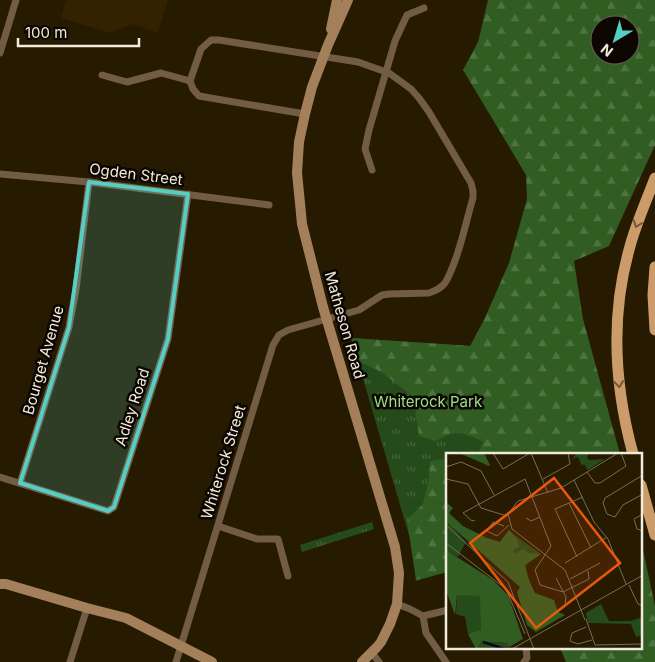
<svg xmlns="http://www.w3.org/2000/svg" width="655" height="662" viewBox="0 0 655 662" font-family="Inter,sans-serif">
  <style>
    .built { fill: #322200 }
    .grass { fill: url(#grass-tufts) }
    .forest { fill: url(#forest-firs); fill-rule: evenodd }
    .pitch { fill: #264b1b }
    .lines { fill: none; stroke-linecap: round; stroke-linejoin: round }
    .street { stroke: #725c45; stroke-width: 7 }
    .secondary { stroke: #a4805a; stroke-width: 10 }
    .primary { stroke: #cb9c6a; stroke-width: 11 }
    .oneway { stroke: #75583a }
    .marked { fill: #56cec3; fill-opacity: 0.2; stroke: #56cec3; stroke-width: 4; stroke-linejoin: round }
    .labels { text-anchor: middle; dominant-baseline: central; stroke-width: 5; stroke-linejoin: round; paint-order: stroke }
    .street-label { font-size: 15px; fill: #f2eada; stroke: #0b0600 }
    .park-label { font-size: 15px; fill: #9ee08b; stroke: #0b0600 }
    .inset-river { fill: none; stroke: #000821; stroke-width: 2.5 }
    .inset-road { fill: none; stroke: #786d57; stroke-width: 1 }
    .view { fill: #e8590c; fill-opacity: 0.15; stroke: #e8590c; stroke-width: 2.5 }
    .inset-edge { fill: none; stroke: #f2eada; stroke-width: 2.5 }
  </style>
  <defs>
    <pattern id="grass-tufts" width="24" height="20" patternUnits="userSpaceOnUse" patternTransform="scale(1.25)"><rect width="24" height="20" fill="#264b1b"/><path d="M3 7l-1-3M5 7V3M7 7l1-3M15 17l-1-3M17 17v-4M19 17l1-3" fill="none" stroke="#46653c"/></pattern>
    <pattern id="forest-firs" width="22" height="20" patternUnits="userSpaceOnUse" patternTransform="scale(1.25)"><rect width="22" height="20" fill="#315d23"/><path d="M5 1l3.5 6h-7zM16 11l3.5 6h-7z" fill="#4f7442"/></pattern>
  </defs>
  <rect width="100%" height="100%" fill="#261a00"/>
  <path class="built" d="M66,0H168L158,33L132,24L110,33L61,18Z"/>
  <g class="grass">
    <path d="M351,338L486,347L517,454H448L447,572L416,581L414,555L411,542Z"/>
    <path d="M372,522L374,529L302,552L300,545Z"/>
  </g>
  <g class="forest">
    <path d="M488,0H655V145L609,246L574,261L583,319L620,454H478L483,441L456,431L436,441L419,436L413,396L380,371L357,361L351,338L470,346L484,320L509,263L527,199L526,175L463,70L478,42ZM600,25H630V55H600Z"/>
    <path d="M446,459H448L447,572L416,580L407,520L423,504L429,479L430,461Z"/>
    <path d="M641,540L655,606V662H566L560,648H641Z"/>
  </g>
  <path class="pitch" d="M456,433L481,443L476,454L470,453L471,454H463L464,451L451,446Z"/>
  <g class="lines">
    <g class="street">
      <path d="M0,53L16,0"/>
      <path d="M102,75L127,82L161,73L190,81"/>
      <path d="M372,170L365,149L369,130L395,41L407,15L424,8"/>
      <path d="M0,174L89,182L269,205"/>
      <path d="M0,477L108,511L114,507L168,339L188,194"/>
      <path d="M20,483L69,327L76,289L89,182"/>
      <path d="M218,526L257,539H278L288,576"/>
      <path d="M397,604L410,609L423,616L448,610"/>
      <path d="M423,616L426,633L446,662"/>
      <path d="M372,653L379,662"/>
      <path d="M70,662L87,608"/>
      <path d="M176,662L273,345L279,335L288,330L359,310L382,295L389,294L429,293C435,291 441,288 445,283C450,275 453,266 456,258C463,238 467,218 473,198V191L471,183L429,112L419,98L411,89L389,73L358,62L219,40H211L201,49L190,81L193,89L199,96L305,114"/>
      <path d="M524,662L527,658L526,648"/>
    </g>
    <g class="secondary">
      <path d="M348,0L328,45L312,87L305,114L299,142L297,173L300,203L302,224L323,307L395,547L399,573L397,604L390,624L381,642L377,647L362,662"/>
      <path d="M331,29L337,0"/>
      <path d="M0,584H6L87,608L126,618L212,662"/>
    </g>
    <g class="primary">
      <path d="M655,267L653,295L655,330"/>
      <path d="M633,454C615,388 610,318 629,250C635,226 646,202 655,178"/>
      <path d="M641,485L655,535"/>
    </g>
  </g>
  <defs><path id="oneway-chevron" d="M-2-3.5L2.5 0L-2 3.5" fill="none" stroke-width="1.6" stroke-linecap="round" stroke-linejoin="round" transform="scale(1.25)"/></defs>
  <g class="oneway">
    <use href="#oneway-chevron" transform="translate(637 224) rotate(110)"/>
    <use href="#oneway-chevron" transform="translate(619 384) rotate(84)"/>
  </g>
  <path class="marked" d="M89,182L188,194L168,339L114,507L108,511L20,483L69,327Z"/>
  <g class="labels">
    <g class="street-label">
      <text transform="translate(136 174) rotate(7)">Ogden Street</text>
      <text transform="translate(345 325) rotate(74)">Matheson Road</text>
      <text transform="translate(43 360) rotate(-74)">Bourget Avenue</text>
      <text transform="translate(132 407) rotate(-72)">Adley Road</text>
      <text transform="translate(223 462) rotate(-73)">Whiterock Street</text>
    </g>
    <g class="park-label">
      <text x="428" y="401">Whiterock Park</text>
    </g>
  </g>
  <g transform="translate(446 453)">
    <rect width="196" height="196" fill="#261a00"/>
    <path d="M131,0L142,1L141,5L143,7L159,6L142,17L138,11L136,13L132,4L126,6ZM0,67L20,89L12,104L0,97ZM63,77L67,81L95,101L77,114L50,94ZM155,151L163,168H185L196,164V182L190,184L185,171L142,170L140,160Z" fill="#264b1b"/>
    <path d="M13,0H38L44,12L43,13ZM0,49L7,55L3,60L17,73L41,85L54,89L63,77L70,84L73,94L67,97L68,101L77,96L82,100L95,101L79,112L83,127L89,140L108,147L112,159L119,162L90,179L81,172L71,139L74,134L6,74L0,67ZM0,97L47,127L62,142L77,186L63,194L61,190L47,189L42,190L44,196H30L22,181L35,176L11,142L9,162L0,137Z" fill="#315d23"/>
    <path d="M35,188L61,190L63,194L31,196Z" fill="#264b1b"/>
    <path d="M11,142L34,143L35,177L22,181L19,164L10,161Z" fill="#264b1b"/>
    <path class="inset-river" d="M37,189L59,196"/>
    <path class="inset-road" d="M47,0L57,16L84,0M85,0L102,40M0,14L15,9L35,18L48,42M141,19L149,30H154L180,13L175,0M197,22L159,45L157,50L161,61L169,64L177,52L197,41M0,26L22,31L35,55L61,63M97,26L124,11L122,0M128,27L148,69L162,86L180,131M123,50L145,95M197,61L188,66L191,76L197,78M80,65L85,68L94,64M29,67L26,68L17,60L79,26L105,93L89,117L94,132L117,139L143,126L142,118M0,72L62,129L88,196M58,73L47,69L41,78L51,83L63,72M0,90L60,136L79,181M131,104L109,56L137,44M119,110L161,84M110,125L120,144L119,151M124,126L154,110M183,132L192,151L197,153M140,166L149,192L197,191M139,167L119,117L66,76L62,61L72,48L115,35L172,0M140,174L126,180L124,188L132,191L146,187M66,196L197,122"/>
    <path class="view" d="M108,25L174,110L90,175L24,90Z"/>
    <rect width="196" height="196" class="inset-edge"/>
  </g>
  <g transform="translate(615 40) rotate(218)"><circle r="24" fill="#0b0600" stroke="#676157"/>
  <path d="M0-4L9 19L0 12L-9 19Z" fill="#56cec3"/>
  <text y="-8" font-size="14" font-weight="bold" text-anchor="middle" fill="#f2eada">N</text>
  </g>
  <path d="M18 38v8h121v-8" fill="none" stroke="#f2eada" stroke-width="2.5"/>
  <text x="25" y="38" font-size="15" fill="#f2eada" stroke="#0b0600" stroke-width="4" paint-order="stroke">100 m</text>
</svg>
